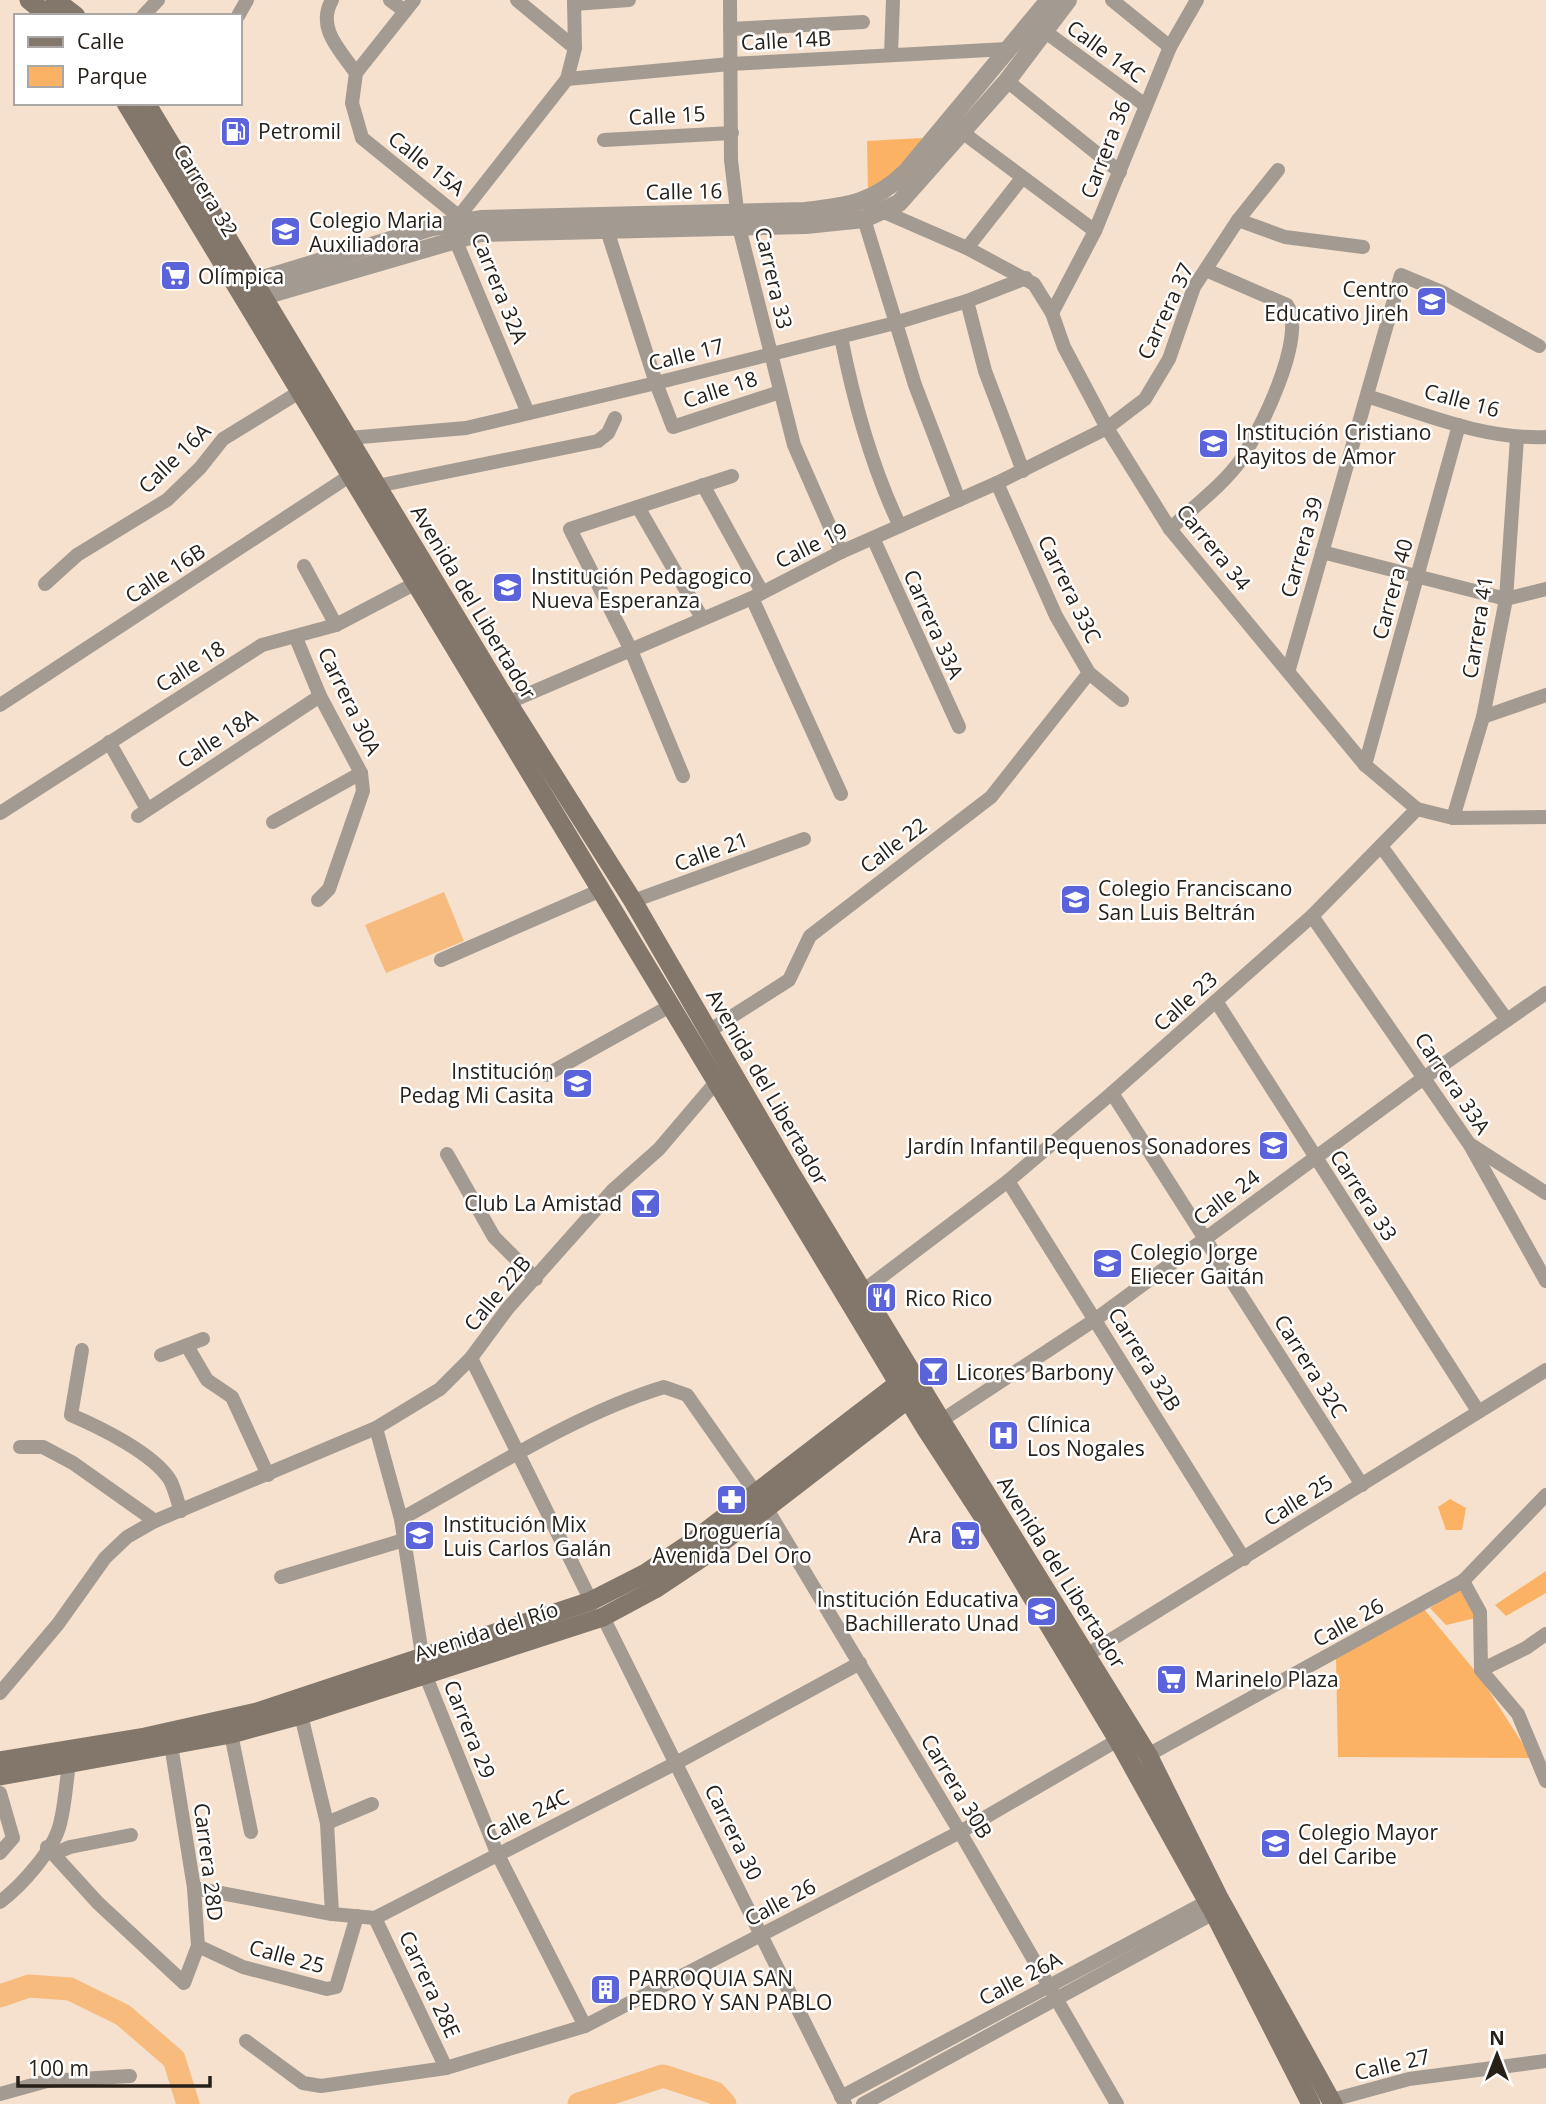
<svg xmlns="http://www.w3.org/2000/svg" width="1546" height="2104" viewBox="0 0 1546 2104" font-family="'Open Sans',sans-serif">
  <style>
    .green { fill: #fcb264 }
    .water { fill: #f7bb7e }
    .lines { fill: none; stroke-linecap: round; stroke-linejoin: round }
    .river { stroke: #f7bb7e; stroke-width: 23 }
    .minor { stroke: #a39a92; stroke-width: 14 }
    .tertiary { stroke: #a39a92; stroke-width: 18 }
    .secondary { stroke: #83776b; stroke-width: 19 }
    .labels { text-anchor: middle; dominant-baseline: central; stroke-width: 5; stroke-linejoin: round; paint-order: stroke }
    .street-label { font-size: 21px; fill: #272019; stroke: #fff }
    .poi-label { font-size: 21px; fill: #272019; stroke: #fff; text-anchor: start }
  </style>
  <rect width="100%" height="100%" fill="#f5e1cd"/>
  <g class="green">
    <path d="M922,138C919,161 888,182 868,191L867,141Z"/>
    <path d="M1450,1499L1466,1508L1462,1530H1446L1438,1507Z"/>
    <path d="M1546,1571V1593L1506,1616L1495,1605Z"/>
    <path d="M1461,1587L1476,1618L1446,1625L1430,1608Z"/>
    <path d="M1424,1609L1480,1677L1532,1758L1338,1757L1336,1657Z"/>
  </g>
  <path class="water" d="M444,892L464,941L386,973L365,925Z"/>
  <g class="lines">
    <g class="river">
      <path d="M0,1996L29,1986L70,1989L123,2015L174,2059L188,2104"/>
      <path d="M579,2104L663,2076L715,2093L725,2104"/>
    </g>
    <g class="minor">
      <path d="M332,0C316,28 340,50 356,73"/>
      <path d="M390,0L405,11"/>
      <path d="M414,0L356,73L352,103L362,138L457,215"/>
      <path d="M517,0L575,48"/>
      <path d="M730,0L731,160L739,227L794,445L841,552"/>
      <path d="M1112,0L1170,47"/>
      <path d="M574,4L629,0"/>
      <path d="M143,16L158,0"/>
      <path d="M238,16L247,0"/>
      <path d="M730,29L863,22"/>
      <path d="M1043,30L1145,105"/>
      <path d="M891,55L893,0"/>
      <path d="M567,79L730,64L1007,49"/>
      <path d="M1007,81L1120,172"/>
      <path d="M962,132L1095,231"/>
      <path d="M604,140L732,133"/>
      <path d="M882,211L967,248L1034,284L1052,313L1064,347L1107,428L1170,529L1365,765L1417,809L1453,818L1546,817"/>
      <path d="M864,219L915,385L959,500"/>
      <path d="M1238,220L1285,237L1363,247"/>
      <path d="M607,230L656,383L673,427L780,392"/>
      <path d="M967,248L1022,178"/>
      <path d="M967,301L985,371L1023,471"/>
      <path d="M1052,313L1095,231L1170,47L1197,0"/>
      <path d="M841,337C854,403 871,466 900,526"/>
      <path d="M1367,396C1424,414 1485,440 1546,437"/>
      <path d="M528,413L455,239L453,224L567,79L575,48L574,0"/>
      <path d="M349,438L466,428L656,383L895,323L967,301L1026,278"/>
      <path d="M997,483L1056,616L1089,673L1122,700"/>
      <path d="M703,485L762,592"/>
      <path d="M377,486L598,441L608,433L615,418"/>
      <path d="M638,507L702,618"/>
      <path d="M1170,529C1191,509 1224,484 1240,461C1259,433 1308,336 1287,305L1206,270"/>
      <path d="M873,538L959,727"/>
      <path d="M1322,552L1506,599L1546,589"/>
      <path d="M304,566L336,625"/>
      <path d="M45,584L77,555L167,500L200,468L223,439L301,391"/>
      <path d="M752,598L841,794"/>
      <path d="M296,638L320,696L361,773L363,791L329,889L318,900"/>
      <path d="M1289,669L1401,275L1444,293L1539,346"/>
      <path d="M0,705L351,475"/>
      <path d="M500,706L752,598L841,552L997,483L1107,428L1145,399L1169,359L1194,287L1238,220L1278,170"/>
      <path d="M1483,717L1546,695"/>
      <path d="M109,742L147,809"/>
      <path d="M1365,765L1459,425"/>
      <path d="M683,776L630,648L570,529L732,476"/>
      <path d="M0,813L262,645L336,625L416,583"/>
      <path d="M138,816L320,696"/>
      <path d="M1453,818L1483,717L1506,599L1517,438"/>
      <path d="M273,822L361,773"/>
      <path d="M1381,846L1507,1020"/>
      <path d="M633,901L804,839"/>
      <path d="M1312,916L1470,1145L1546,1281"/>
      <path d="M441,960L601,890"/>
      <path d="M1216,1001L1478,1411"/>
      <path d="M709,1031L789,980L810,936L991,797L1089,673"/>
      <path d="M546,1075L670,1006"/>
      <path d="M1112,1093L1362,1485"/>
      <path d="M1471,1145L1546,1193"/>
      <path d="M447,1154L494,1237L536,1279"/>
      <path d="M1008,1181L1244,1559"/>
      <path d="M864,1290L1008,1181L1112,1093L1312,916L1417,809"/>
      <path d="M187,1346L207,1380L232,1397L268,1475"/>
      <path d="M82,1350L71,1415C99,1427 153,1453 170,1480C175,1489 177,1501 181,1511"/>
      <path d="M161,1355L203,1339"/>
      <path d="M471,1358L591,1601"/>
      <path d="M933,1426L1096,1319L1425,1077L1546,993"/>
      <path d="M376,1428L401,1519L425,1674L497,1853L585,2026"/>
      <path d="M20,1447H43L73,1463L155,1521"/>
      <path d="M401,1519C483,1474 575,1414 664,1387L687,1395L767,1509L960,1832L1117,2104"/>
      <path d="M281,1577L404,1540"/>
      <path d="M1463,1581L1480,1612L1481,1670L1518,1714L1546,1781"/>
      <path d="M603,1617L845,2104"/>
      <path d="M1080,1659L1546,1370"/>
      <path d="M1481,1670L1526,1648L1546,1634"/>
      <path d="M0,1693L58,1624L105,1558L127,1537L155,1521L376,1428L440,1389L471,1358L508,1308L613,1190L659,1149L716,1082"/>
      <path d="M301,1715L327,1823L332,1914"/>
      <path d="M231,1734L251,1832"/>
      <path d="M1148,1755L1463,1581L1546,1495"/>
      <path d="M0,1793L13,1838L0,1853"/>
      <path d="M327,1823L372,1804"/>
      <path d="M47,1847L98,1903L184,1983L198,1946L194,1888L171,1745"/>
      <path d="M53,1854L70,1847L131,1835"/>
      <path d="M194,1888L332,1914L375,1918L676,1763L860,1663"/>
      <path d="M0,1902C21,1886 54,1850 60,1824C65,1805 66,1784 69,1764"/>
      <path d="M375,1918L446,2068"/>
      <path d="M198,1946L243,1967L327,1989L336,1987L357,1916"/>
      <path d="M246,2041L303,2083L321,2086L446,2068L585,2026L960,1832L1118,1740"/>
      <path d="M0,2094L47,2081L130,2076"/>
      <path d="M841,2097L1214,1898"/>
      <path d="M1332,2100L1409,2079L1546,2061"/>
      <path d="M863,2104L1221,1909"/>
    </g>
    <g class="tertiary">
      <path d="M240,286L433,227L482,219L805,211C848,206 874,203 906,172L1049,0"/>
      <path d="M250,300L480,233L806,225L864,219L899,203L1007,81L1068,0"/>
    </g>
    <g class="secondary">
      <path d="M29,0L49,16"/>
      <path d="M55,0L76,16"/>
      <path d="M126,103L926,1429L993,1532L1118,1740L1215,1915L1311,2104"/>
      <path d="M146,103L508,703L633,901L789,1170L942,1422L1148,1755L1218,1896L1333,2104"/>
      <path d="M0,1761L145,1737L257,1712L591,1601L646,1573L692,1542L908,1376"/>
      <path d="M0,1776L231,1734L301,1715L603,1617L655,1589L703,1557L916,1393"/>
    </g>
  </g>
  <defs>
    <symbol id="fuel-square" viewBox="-11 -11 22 22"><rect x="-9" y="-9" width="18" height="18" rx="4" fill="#5a63da" stroke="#fff"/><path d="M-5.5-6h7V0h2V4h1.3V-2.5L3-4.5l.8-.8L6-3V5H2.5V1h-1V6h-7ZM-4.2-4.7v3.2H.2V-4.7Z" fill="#fff"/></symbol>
    <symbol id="school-square" viewBox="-11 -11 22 22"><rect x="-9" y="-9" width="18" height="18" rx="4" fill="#5a63da" stroke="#fff"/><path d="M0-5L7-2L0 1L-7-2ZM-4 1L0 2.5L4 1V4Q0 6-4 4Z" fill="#fff"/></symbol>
    <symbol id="supermarket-square" viewBox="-11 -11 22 22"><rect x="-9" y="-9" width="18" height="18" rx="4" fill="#5a63da" stroke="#fff"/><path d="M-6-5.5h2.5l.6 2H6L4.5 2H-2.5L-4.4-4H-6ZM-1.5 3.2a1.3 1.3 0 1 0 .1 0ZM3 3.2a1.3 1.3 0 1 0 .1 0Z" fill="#fff"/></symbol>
    <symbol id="bar-square" viewBox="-11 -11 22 22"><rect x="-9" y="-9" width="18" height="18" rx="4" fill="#5a63da" stroke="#fff"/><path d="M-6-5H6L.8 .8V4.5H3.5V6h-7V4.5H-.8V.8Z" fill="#fff"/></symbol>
    <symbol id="restaurant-square" viewBox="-11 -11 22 22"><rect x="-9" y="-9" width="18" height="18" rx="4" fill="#5a63da" stroke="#fff"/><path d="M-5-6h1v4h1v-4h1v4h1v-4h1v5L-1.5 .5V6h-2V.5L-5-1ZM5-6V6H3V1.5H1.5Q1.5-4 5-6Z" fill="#fff"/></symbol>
    <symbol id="hospital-square" viewBox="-11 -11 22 22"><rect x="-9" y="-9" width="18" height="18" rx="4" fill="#5a63da" stroke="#fff"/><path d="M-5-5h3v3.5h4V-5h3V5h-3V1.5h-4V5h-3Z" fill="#fff"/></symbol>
    <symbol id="pharmacy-square" viewBox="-11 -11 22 22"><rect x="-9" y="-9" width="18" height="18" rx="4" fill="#5a63da" stroke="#fff"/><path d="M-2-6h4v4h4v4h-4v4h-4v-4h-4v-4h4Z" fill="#fff"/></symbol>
    <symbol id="building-square" viewBox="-11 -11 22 22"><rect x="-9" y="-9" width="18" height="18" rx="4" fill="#5a63da" stroke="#fff"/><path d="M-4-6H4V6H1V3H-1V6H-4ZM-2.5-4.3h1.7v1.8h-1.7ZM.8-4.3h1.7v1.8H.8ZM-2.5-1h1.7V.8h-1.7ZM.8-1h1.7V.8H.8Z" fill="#fff"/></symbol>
  </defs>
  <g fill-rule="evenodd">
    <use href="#fuel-square" x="218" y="114" width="35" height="35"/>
    <use href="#school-square" x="268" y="214" width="35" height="35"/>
    <use href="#supermarket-square" x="158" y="258" width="35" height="35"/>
    <use href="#school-square" x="1414" y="284" width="35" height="35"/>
    <use href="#school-square" x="1196" y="426" width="35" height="35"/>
    <use href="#school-square" x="490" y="570" width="35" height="35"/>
    <use href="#school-square" x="1058" y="882" width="35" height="35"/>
    <use href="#school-square" x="560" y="1066" width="35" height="35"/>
    <use href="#school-square" x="1256" y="1128" width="35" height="35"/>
    <use href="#bar-square" x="628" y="1186" width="35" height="35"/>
    <use href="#school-square" x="1090" y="1246" width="35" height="35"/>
    <use href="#restaurant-square" x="864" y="1280" width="35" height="35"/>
    <use href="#bar-square" x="916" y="1354" width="35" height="35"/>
    <use href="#hospital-square" x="986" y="1418" width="35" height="35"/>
    <use href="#pharmacy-square" x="714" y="1482" width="35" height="35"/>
    <use href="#supermarket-square" x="948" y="1518" width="35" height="35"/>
    <use href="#school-square" x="402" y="1518" width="35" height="35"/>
    <use href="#school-square" x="1024" y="1594" width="35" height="35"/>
    <use href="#supermarket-square" x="1154" y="1662" width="35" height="35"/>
    <use href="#school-square" x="1258" y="1826" width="35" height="35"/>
    <use href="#building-square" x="588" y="1972" width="35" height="35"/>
  </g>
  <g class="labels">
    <g class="street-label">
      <text transform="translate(786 40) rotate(-3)">Calle 14B</text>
      <text transform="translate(1106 51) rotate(36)">Calle 14C</text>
      <text transform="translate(667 115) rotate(-3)">Calle 15</text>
      <text transform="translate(1105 149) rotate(-69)">Carrera 36</text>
      <text transform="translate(427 163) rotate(38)">Calle 15A</text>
      <text transform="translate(206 190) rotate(59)">Carrera 32</text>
      <text transform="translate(684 191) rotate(-1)">Calle 16</text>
      <text transform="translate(774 278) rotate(77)">Carrera 33</text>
      <text transform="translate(500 288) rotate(68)">Carrera 32A</text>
      <text transform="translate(1165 311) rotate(-65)">Carrera 37</text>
      <text transform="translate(686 354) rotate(-14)">Calle 17</text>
      <text transform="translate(720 389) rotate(-18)">Calle 18</text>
      <text transform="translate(1462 400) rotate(15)">Calle 16</text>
      <text transform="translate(174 458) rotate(-44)">Calle 16A</text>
      <text transform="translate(811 545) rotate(-26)">Calle 19</text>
      <text transform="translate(1214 547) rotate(51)">Carrera 34</text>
      <text transform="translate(1301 547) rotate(-74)">Carrera 39</text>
      <text transform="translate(165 573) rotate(-33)">Calle 16B</text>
      <text transform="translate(1070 589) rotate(64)">Carrera 33C</text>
      <text transform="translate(1392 589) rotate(-75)">Carrera 40</text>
      <text transform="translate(474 602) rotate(59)">Avenida del Libertador</text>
      <text transform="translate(934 624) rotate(66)">Carrera 33A</text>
      <text transform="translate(1477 627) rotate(-81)">Carrera 41</text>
      <text transform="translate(190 666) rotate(-32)">Calle 18</text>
      <text transform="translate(350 701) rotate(64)">Carrera 30A</text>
      <text transform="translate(217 738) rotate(-33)">Calle 18A</text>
      <text transform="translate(893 845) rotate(-37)">Calle 22</text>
      <text transform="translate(711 851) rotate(-20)">Calle 21</text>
      <text transform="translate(1185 1001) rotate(-42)">Calle 23</text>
      <text transform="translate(1453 1083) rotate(56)">Carrera 33A</text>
      <text transform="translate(768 1087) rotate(60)">Avenida del Libertador</text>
      <text transform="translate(1364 1195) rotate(57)">Carrera 33</text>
      <text transform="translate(1226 1197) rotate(-37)">Calle 24</text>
      <text transform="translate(497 1293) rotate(-50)">Calle 22B</text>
      <text transform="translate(1145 1359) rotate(58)">Carrera 32B</text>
      <text transform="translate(1311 1366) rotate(58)">Carrera 32C</text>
      <text transform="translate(1298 1500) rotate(-32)">Calle 25</text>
      <text transform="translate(1062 1572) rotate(58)">Avenida del Libertador</text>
      <text transform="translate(1348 1622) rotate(-29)">Calle 26</text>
      <text transform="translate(486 1631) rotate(-18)">Avenida del Río</text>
      <text transform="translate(470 1729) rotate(68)">Carrera 29</text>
      <text transform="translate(957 1786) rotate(59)">Carrera 30B</text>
      <text transform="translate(527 1815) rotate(-27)">Calle 24C</text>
      <text transform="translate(734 1832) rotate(64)">Carrera 30</text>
      <text transform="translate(209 1862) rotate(83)">Carrera 28D</text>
      <text transform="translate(780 1902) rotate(-28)">Calle 26</text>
      <text transform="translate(287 1956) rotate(15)">Calle 25</text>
      <text transform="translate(1020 1978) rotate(-28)">Calle 26A</text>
      <text transform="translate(430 1984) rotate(65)">Carrera 28E</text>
      <text transform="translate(1392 2064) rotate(-13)">Calle 27</text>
    </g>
    <g class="poi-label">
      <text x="258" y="131">Petromil</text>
      <text x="309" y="220">Colegio Maria<tspan x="309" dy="24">Auxiliadora</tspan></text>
      <text x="198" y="276">Olímpica</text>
      <text x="1409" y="289" text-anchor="end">Centro<tspan x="1409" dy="24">Educativo Jireh</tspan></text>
      <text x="1236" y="432">Institución Cristiano<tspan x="1236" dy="24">Rayitos de Amor</tspan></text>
      <text x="531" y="576">Institución Pedagogico<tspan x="531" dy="24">Nueva Esperanza</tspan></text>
      <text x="1098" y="888">Colegio Franciscano<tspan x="1098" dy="24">San Luis Beltrán</tspan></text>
      <text x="554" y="1071" text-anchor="end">Institución<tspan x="554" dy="24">Pedag Mi Casita</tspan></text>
      <text x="1251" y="1146" text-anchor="end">Jardín Infantil Pequenos Sonadores</text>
      <text x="622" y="1203" text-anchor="end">Club La Amistad</text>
      <text x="1130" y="1252">Colegio Jorge<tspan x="1130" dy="24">Eliecer Gaitán</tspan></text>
      <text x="905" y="1298">Rico Rico</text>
      <text x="956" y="1372">Licores Barbony</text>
      <text x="1027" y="1424">Clínica<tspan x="1027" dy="24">Los Nogales</tspan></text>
      <text x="443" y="1524">Institución Mix<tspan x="443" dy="24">Luis Carlos Galán</tspan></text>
      <text x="732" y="1531" text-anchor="middle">Droguería<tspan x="732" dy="24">Avenida Del Oro</tspan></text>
      <text x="942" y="1535" text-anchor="end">Ara</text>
      <text x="1019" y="1599" text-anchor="end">Institución Educativa<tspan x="1019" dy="24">Bachillerato Unad</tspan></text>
      <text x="1195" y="1679">Marinelo Plaza</text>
      <text x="1298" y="1832">Colegio Mayor<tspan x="1298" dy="24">del Caribe</tspan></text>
      <text x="628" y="1978">PARROQUIA SAN<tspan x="628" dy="24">PEDRO Y SAN PABLO</tspan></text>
    </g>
  </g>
  <rect x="14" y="14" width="228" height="91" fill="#ffffff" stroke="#a9a6a3" stroke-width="2"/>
  <rect x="28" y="37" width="35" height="10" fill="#83776b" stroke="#a9a6a3" stroke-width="2"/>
  <text x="77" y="49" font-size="21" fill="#272019">Calle</text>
  <rect x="28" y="66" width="35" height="21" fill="#fcb264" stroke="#a9a6a3" stroke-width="2"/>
  <text x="77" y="84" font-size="21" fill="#272019">Parque</text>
  <g transform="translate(1497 2055)" stroke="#ffffff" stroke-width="5" paint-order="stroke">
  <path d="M0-5L12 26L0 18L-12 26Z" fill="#272019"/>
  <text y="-10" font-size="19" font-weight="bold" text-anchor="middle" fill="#272019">N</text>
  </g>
  <path d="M18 2076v10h192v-10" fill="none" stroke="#272019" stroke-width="3.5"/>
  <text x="28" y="2076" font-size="21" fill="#272019" stroke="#ffffff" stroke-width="5" paint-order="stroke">100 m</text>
</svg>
